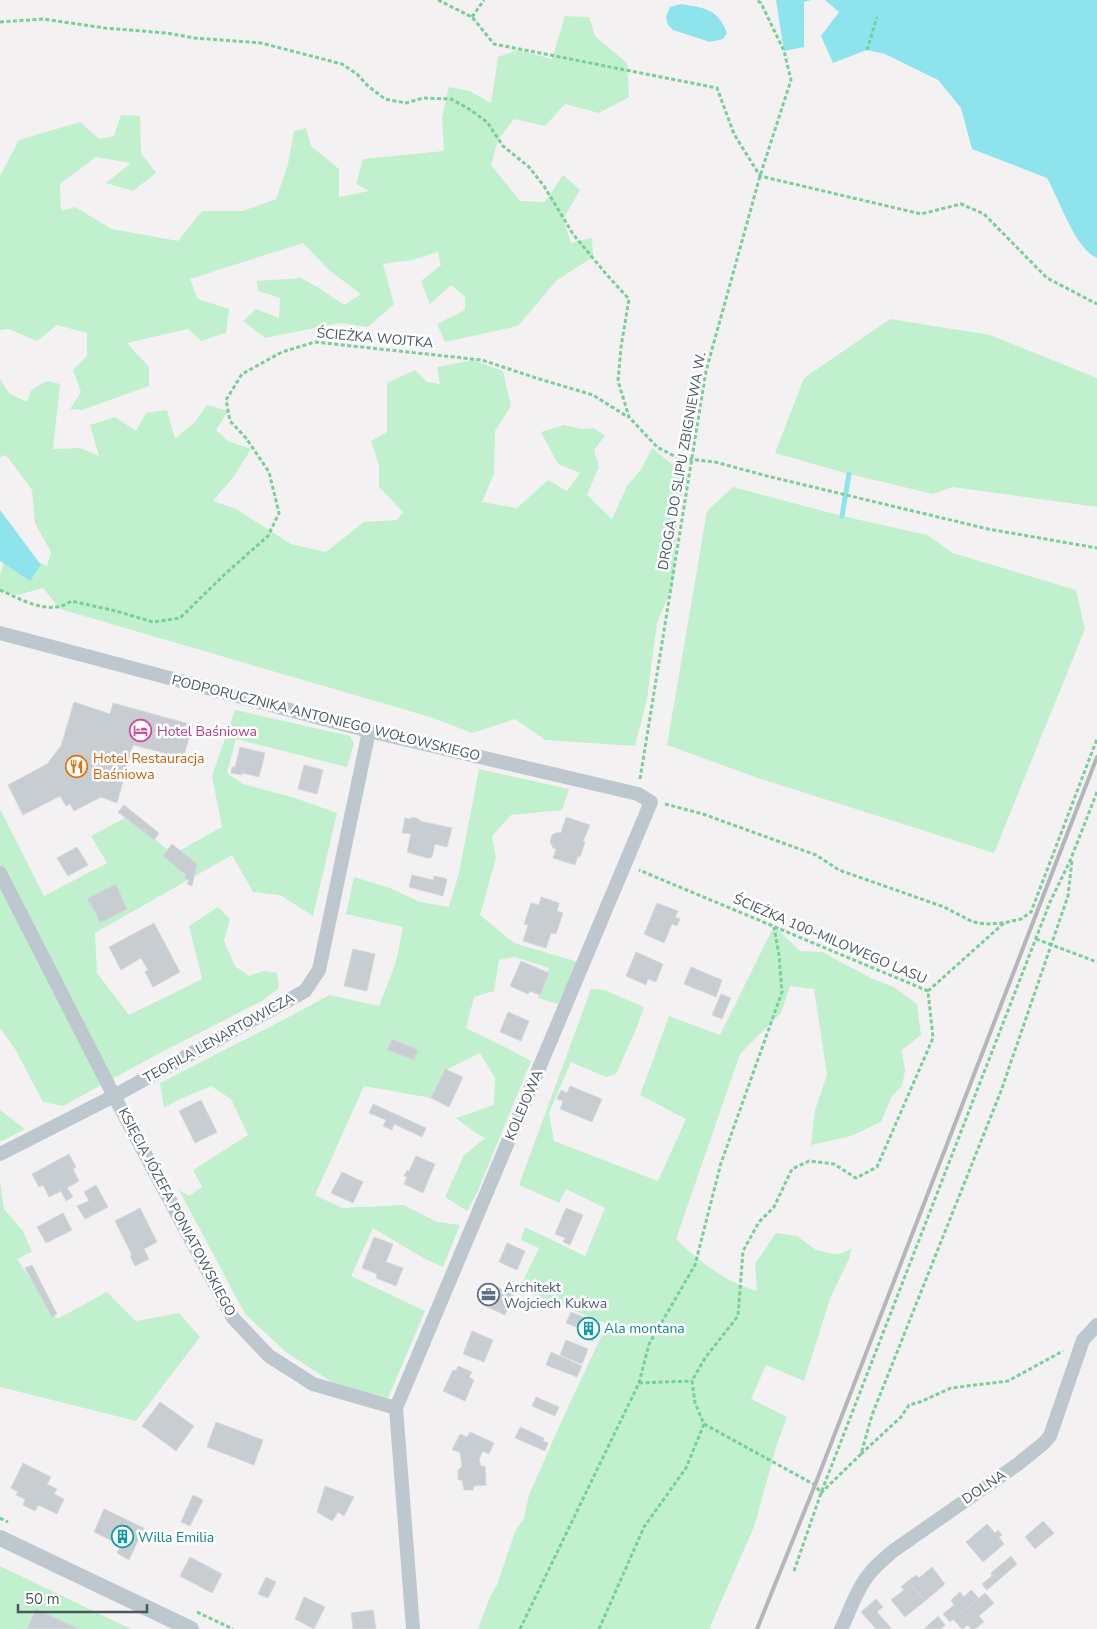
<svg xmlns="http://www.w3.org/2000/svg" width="1097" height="1629" viewBox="0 0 1097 1629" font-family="'Nunito Sans',sans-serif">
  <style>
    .green { fill: #c1f0ce }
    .water { fill: #8ee4ed }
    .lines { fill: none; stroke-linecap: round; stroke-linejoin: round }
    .stream { stroke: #8ee4ed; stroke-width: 5 }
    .building { fill: #c8cdd1; stroke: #d5d8dd }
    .path { stroke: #78cf9a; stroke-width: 3; stroke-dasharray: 4 2.5; stroke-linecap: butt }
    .minor { stroke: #bdc7ce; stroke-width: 14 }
    .tertiary { stroke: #bdc7ce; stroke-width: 16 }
    .rail { stroke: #b3b7bb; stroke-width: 4 }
    .labels { text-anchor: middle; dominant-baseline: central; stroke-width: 5; stroke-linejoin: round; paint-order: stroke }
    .street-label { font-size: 14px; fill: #49575f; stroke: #fff }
    .hotel-label { font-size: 14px; fill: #b23c85; stroke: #fff; text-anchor: start }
    .food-label { font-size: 14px; fill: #c56008; stroke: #fff; text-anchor: start }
    .service-label { font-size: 14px; fill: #4e5e75; stroke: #fff; text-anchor: start }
    .culture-label { font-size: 14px; fill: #0d838f; stroke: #fff; text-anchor: start }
  </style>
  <rect width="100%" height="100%" fill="#f4f1f2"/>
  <g class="green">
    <path d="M565,16L589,17L595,36L627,63L629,97L599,113L565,104L545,126L514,119L498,140L491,165L520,201L545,202L563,175L580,190L563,219L571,243L592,238L593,257L557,280L518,326L445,342L437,324L465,310V297L451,285L430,304L421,281L441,265L438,252L412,260L383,264L394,304L368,327L340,323L265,338L243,321L256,309L279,318L280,298L258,291L257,281L301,278L319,288L344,305L361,294L330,271L303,243L190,279L198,299L229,309L226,333L201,341L188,329L127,343L149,367V386L82,410L70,409L81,392L73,370L87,356V333L57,325L37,341L9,329L0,330V176L19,140L80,122L99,139L114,136L121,115L140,116L141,153L156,173L133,191L106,183L131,163L96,157L60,184L61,211L75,207L112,229L178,241L202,211H243L276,199L288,164L294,131L306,128L311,146L339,169V197L369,191L356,184L363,159L444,151L442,117L449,87L470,91L491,103L498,57L518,50L552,59Z"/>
    <path d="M890,319L990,335L1097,378V507L953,487L933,494L849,474L775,453L804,378Z"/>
    <path d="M473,360L503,371L511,406L495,431L494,474L482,502L517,508L548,480L567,491L580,473L558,464L541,432L564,425L581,429L594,428L605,436L594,450L599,467L587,495L612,519L627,486L642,468L652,448L688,477L678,506L673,585L657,623L647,699L635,746L545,740L515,719L472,733L430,717L60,609L43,588L18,595L0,591V575L5,559L0,544L47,566L51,552L35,523L32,490L6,455L0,457V379L9,393L27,402L31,390L47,381L60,384L53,449L80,448L99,456L90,425L115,417L136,431L146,413L167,410L175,439L195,422L207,405L228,411L216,430L228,441L251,449L235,475L213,501L236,509L291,544L326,552L364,522L397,520L403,512L379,487V465L371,441L387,432V383L415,370L427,382L440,384L437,367Z"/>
    <path d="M733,487L842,516L927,535L953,553L1076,590L1085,629L994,853L758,778L667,745L707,511Z"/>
    <path d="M235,710L350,736L354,744L347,767L236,739L227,773L243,784L295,798L337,813L313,916L280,895L253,892L232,855L95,933L97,973L129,1015L202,979L189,926L218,907L230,919L224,941L235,966L249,976L264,971L277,973L279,988L262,1001L158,1054L63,1106L43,1102L15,1049L0,1028V809L44,896L107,863L91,836L127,817L173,854L222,827L212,776Z"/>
    <path d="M479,769L569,789L562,810L511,815L492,836L496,858L480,915L514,943L578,962L558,1004L538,998L549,968L515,957L499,960L494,991L474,997L466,1028L509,1049L531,1061L477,1193L467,1211L445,1197L464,1155L485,1138L473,1131L456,1118L494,1105L495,1078L480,1053L446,1070L437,1099L364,1086L315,1195L342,1208L404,1205L437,1222L460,1225L443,1267L425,1259L373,1228L351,1276L425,1311L388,1398L333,1383L286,1352L245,1314L179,1190L189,1196L202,1187L193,1170L248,1135L231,1099L211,1086L178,1100L164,1108L160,1083L283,1020L330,995L379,1006L396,962L403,927L346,914L354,877L390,888L420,902L449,907L459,873Z"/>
    <path d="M774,926L800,951L822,952L873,979L894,987L917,1004L921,1035L902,1050L905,1071L902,1086L892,1096L881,1122L851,1136L811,1145L815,1110L827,1075L814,989L790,986L781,1013L740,1054L676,1239C699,1262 726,1282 757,1291L755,1264L776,1233L797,1236L816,1250L833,1254L843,1253L852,1248L849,1259L831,1296L804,1381L766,1365L751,1399L787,1417L777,1444L754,1527L709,1629H478L490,1597L497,1585L515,1532L524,1518L529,1495L561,1422L607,1324L519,1289L539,1248L521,1240L525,1227L585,1256L605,1208L566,1189L559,1203L519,1185L591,989L604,990L644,1007L637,1027L616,1074L606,1077L571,1062L549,1113L554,1141L658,1181L686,1119L640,1095L669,1016L720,1035Z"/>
    <path d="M0,1110L25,1129L0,1142Z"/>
    <path d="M0,1181L4,1209L23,1231L32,1252L17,1259L57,1319L107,1292L136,1321L179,1313L200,1337L136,1421L0,1387Z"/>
    <path d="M0,1566L131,1629H0Z"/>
  </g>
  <g class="water">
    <path d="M776,0H811L804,2V47L784,51Z"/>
    <path d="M825,0H1097V258C1075,249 1059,199 1047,178L972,149L961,108L938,80L885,54L867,50L833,63L821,36L839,12Z"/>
    <path d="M681,4C705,8 718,9 727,33L723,39L710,42L673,30L668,25L666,17L670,7Z"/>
    <path d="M0,510L41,565L30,581L0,561Z"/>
  </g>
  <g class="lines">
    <path class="stream" d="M842,516L849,474"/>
  </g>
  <g class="building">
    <path d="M74,702L110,714L113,703L193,725L183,758L133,745L117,803L101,797L74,811L70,804L66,806L60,796L23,815L8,785L47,764L61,746Z"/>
    <path d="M240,747L265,753L259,777L242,773V775L231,773L232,767H235Z"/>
    <path d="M304,765L323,770L317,794L298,789Z"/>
    <path d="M124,805L159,833L154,840L118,812Z"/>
    <path d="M412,817L419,819L420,821L452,828L447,847L435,844L432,857L427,858L407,852L411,834L402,833L405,818L410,819Z"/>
    <path d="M566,817L590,825L583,841L585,842L580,857L578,856L575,865L553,858L556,849L553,848L550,842L552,835L558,832L561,833Z"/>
    <path d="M172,844L197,864L192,886L187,884L189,880L184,878L186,875L163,856Z"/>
    <path d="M77,847L88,865L68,876L57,858Z"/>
    <path d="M412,875L433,880L434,876L447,879L443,896L409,887Z"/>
    <path d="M116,884L127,909L100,923L97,915L87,899Z"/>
    <path d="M541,897L559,903L557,911L563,913L556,934L551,933L546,948L523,941L528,925L524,924L531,903L539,905Z"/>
    <path d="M657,903L678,911L675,917L680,919L677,926L672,924L664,943L644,934Z"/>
    <path d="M154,923L180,972L153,987L145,972L148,970L141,958L121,970L109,947Z"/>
    <path d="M353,949L375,954L367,991L344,986Z"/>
    <path d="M636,952L663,964L656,982L648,979L646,985L626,976Z"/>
    <path d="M521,961L549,973L540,995L530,991L528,994L510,986Z"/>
    <path d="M691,967L722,980L716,997L684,984Z"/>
    <path d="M721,994L731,998L722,1019L712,1015Z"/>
    <path d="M508,1012L529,1021L521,1041L500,1032Z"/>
    <path d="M392,1039L418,1050L414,1060L387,1050Z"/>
    <path d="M445,1069L463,1077L449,1107L431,1098Z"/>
    <path d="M570,1086L602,1099L592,1122L560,1109L563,1101L557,1099L561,1090L567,1093Z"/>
    <path d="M201,1100L217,1132L195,1143L179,1111Z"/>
    <path d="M373,1104L426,1128L422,1137L394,1124L392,1130L383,1126L386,1120L369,1113Z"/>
    <path d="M69,1154L76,1167L73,1169L79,1181L67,1188L73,1197L66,1201L61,1191L49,1197L43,1185L39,1187L32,1174Z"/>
    <path d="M416,1156L435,1164L423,1193L404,1184L407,1177L404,1176L407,1170L409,1171Z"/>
    <path d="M342,1172L363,1182L353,1203L331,1193Z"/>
    <path d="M96,1185L108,1207L85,1219L77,1206L89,1201L84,1192Z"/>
    <path d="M140,1208L157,1242L144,1249L149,1259L135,1266L130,1256L132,1255L115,1221Z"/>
    <path d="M566,1208L583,1215L570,1245L563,1242L565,1238L555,1234Z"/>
    <path d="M63,1213L72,1230L46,1243L37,1227Z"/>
    <path d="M374,1237L393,1244L386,1262L403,1268L396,1286L376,1278L377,1274L362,1268Z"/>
    <path d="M507,1243L525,1251L517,1270L499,1262Z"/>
    <path d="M32,1265L57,1314L52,1317L25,1268Z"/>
    <path d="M492,1285L514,1295L505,1315L483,1305Z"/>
    <path d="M571,1312L600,1324L593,1341L586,1339L589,1332L566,1323Z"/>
    <path d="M472,1331L493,1340L484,1362L463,1354Z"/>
    <path d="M566,1340L588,1349L582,1364L560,1355Z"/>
    <path d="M551,1352L582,1366L577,1377L546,1365Z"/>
    <path d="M458,1366L472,1372L469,1377L474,1380L465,1401L443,1391L453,1370L456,1371Z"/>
    <path d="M536,1397L559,1407L555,1416L532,1406Z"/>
    <path d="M160,1402L194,1426L176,1451L142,1426Z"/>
    <path d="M216,1422L263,1440L254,1465L207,1447Z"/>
    <path d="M520,1427L544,1438L543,1441L548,1443L545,1451L515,1438Z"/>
    <path d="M470,1432L494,1443L489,1454L483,1451L479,1459L481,1466H485L486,1485L474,1486L473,1490H464L462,1480H458V1470L462,1467L460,1452L452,1450L460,1434L467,1437Z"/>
    <path d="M23,1463L51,1477L47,1484L57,1489L54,1494L64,1499L57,1514L38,1505L35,1511L23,1505L25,1499L16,1495L18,1492L11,1488Z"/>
    <path d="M325,1486L354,1497L344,1516L338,1512L332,1521L317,1512Z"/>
    <path d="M193,1495L203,1500L190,1526L181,1522Z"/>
    <path d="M104,1509L144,1528L129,1560L117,1553L121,1545L94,1532Z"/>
    <path d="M1043,1521L1054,1533L1035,1549L1025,1537Z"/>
    <path d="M987,1524L995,1533L998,1530L1002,1535L999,1537L1004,1544L983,1562L966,1542Z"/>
    <path d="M1011,1556L1017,1564L987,1590L982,1584L992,1576L991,1573Z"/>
    <path d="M190,1557L222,1574L212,1593L180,1576Z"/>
    <path d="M932,1567L945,1584L925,1601L908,1581L916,1575L919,1578Z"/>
    <path d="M266,1577L276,1582L268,1598L258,1594Z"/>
    <path d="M908,1581L925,1601L905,1617L891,1600L904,1590L901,1587Z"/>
    <path d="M971,1590L979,1598L950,1622L943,1614L954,1605L951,1600L960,1592L964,1597Z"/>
    <path d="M985,1593L994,1603L979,1616L984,1622L975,1629H971L968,1625L962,1629L953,1619Z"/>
    <path d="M304,1597L325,1607L314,1629L295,1619Z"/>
    <path d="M876,1599L883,1607L877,1612L891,1628L889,1629H876L861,1612Z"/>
    <path d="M36,1609L79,1629H27Z"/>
    <path d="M373,1610L376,1629H353L351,1613Z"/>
    <path d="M938,1616L945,1625L941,1629H924Z"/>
  </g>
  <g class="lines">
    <g class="path">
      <path d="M438,0L472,17L494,44L717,88L734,134L760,176L921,214L961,204L984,214L1047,278L1097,304"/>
      <path d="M472,17L484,0"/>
      <path d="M0,22L43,19L105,28L166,33L195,38L261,43L342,64L357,74L368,86L385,99L406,103L423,98L451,99L469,109L487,122L503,146L529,167L544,186L573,234L607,275L629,299L621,347L618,381L629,417L657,447L678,458L715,462L767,476L988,529L1097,548"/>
      <path d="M867,50L877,17"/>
      <path d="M0,590C20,599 51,617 71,601L116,611L153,622L180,618L224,575L268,536L279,513L269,472L246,438L230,421L226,400L242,374L282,352L315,342L482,360L536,378L593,395L628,417"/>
      <path d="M640,779L706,371L760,176L791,80L784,51L761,3L756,0"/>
      <path d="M665,804L703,814L816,855L839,870L944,907L973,922L985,924L1004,923L1021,919L1031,912L1097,739"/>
      <path d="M1036,939L1097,962"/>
      <path d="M928,991L1004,923"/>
      <path d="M639,1383L692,1381"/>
      <path d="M704,1424L815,1485L821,1493L861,1454L872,1415L1001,1091L1068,896L1072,860"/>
      <path d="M861,1454L901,1417L909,1405L920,1402L951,1388L1008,1381L1063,1351"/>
      <path d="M0,1518L8,1522"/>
      <path d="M794,1571L821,1493L1050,902L1070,861L1097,792"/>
      <path d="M197,1612L233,1629"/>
      <path d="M520,1629L639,1383L649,1344L695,1265L721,1163L782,992L779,955L774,927"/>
      <path d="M599,1629L644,1527L686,1468L704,1424L695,1403L692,1381L705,1358L738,1316L743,1251L759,1222L774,1207L792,1169L809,1161L834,1164L856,1178L877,1167L933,1038L928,991L639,870"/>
    </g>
    <g class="minor">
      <path d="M0,633L369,731L638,794L651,802L396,1408L413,1629"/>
      <path d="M0,873L114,1096L233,1318L269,1356L313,1384L396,1408"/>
      <path d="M0,1154L114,1096L305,991L319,970L369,731"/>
      <path d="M841,1629C850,1611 857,1588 870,1573C876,1565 885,1558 893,1551L1018,1464L1044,1443L1050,1436L1083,1340L1097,1325"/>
    </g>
    <path class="tertiary" d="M0,1538L191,1629"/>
    <path class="rail" d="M757,1629L815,1485L1097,757"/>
  </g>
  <defs>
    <symbol id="hotel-ring" viewBox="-11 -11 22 22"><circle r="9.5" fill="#fff" stroke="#d1479c" stroke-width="1.5"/><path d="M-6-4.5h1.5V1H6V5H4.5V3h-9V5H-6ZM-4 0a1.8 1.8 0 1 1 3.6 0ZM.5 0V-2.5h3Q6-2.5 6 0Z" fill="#d1479c"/></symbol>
    <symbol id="restaurant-ring" viewBox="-11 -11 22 22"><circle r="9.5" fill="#fff" stroke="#e8710a" stroke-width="1.5"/><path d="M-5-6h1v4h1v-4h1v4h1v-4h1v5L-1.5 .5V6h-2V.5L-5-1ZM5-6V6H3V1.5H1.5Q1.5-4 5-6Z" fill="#e8710a"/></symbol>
    <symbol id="office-ring" viewBox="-11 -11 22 22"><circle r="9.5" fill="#fff" stroke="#5c6f8a" stroke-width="1.5"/><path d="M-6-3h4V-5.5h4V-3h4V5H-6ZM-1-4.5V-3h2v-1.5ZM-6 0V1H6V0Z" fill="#5c6f8a"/></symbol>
    <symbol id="building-ring" viewBox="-11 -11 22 22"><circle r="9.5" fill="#fff" stroke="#0f9aa8" stroke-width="1.5"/><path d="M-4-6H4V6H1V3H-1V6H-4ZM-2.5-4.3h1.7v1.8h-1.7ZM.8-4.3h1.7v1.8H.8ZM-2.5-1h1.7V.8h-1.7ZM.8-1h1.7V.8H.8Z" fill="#0f9aa8"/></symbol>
  </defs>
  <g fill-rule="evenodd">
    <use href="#hotel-ring" x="128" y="718" width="25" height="25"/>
    <use href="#restaurant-ring" x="64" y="754" width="25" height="25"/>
    <use href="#office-ring" x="476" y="1282" width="25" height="25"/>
    <use href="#building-ring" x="576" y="1316" width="25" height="25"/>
    <use href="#building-ring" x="110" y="1524" width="25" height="25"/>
  </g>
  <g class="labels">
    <g class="street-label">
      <text transform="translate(375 338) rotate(5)">ŚCIEŻKA WOJTKA</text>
      <text transform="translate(682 461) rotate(-80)">DROGA DO SLIPU ZBIGNIEWA W.</text>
      <text transform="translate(326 718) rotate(14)">PODPORUCZNIKA ANTONIEGO WOŁOWSKIEGO</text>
      <text transform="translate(830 939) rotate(23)">ŚCIEŻKA 100-MILOWEGO LASU</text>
      <text transform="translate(219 1038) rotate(-29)">TEOFILA LENARTOWICZA</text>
      <text transform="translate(524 1105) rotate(-67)">KOLEJOWA</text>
      <text transform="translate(177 1212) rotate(62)">KSIĘCIA JÓZEFA PONIATOWSKIEGO</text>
      <text transform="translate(984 1487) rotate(-34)">DOLNA</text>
    </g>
    <g class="hotel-label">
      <text x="157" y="731">Hotel Baśniowa</text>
    </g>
    <g class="food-label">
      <text x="93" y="758">Hotel Restauracja<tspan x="93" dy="16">Baśniowa</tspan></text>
    </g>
    <g class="service-label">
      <text x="504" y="1287">Architekt<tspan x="504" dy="16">Wojciech Kukwa</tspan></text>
    </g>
    <g class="culture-label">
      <text x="604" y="1328">Ala montana</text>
      <text x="138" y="1537">Willa Emilia</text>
    </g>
  </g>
  <path d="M18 1604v8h129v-8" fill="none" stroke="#49575f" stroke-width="2.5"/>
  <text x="25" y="1604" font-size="15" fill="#49575f" stroke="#ffffff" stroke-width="4" paint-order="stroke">50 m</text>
</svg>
